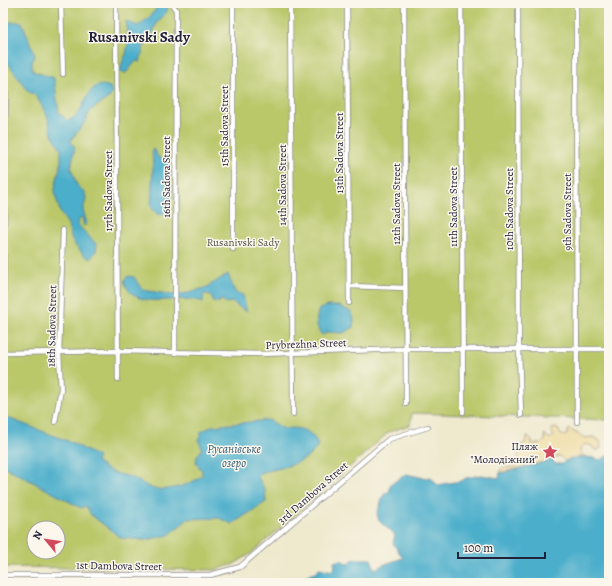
<svg xmlns="http://www.w3.org/2000/svg" width="612" height="586" viewBox="0 0 612 586" font-family="Alegreya,serif">
  <style>
    .green { fill: #bac86a; stroke: #6e7552; fill-rule: evenodd }
    .sand { fill: #eeda9e; stroke: #887e6c }
    .water { fill: #4caecb; stroke: #376883 }
    .lines { fill: none; stroke-linecap: round; stroke-linejoin: round }
    .street-casing { stroke: #888684; stroke-width: 6 }
    .street { stroke: #fff; stroke-width: 4.5 }
    .labels { text-anchor: middle; dominant-baseline: central; stroke-width: 3; stroke-linejoin: round; paint-order: stroke }
    .street-label { font-size: 11px; fill: #22223b; stroke: #fbf7ec }
    .park-label { font-size: 11px; fill: #505449; stroke: #fbf7ec }
    .poi-label { font-size: 11px; fill: #22223b; stroke: #fbf7ec; text-anchor: end }
    .water-label { font-size: 12px; font-style: italic; fill: #335a75; stroke: #fbf7ec }
    .district-label { font-size: 15px; font-weight: bold; fill: #22223b; stroke: #fbf7ec }
  </style>
  <rect width="100%" height="100%" fill="#fbf7ec"/>
  <filter id="ink" filterUnits="userSpaceOnUse"><feTurbulence type="fractalNoise" baseFrequency=".025" numOctaves="2"/><feDisplacementMap in="SourceGraphic" scale="8" xChannelSelector="R" yChannelSelector="G"/><feConvolveMatrix kernelMatrix="1 2 1 2 8 2 1 2 1" color-interpolation-filters="sRGB"/></filter>
  <filter id="wash" filterUnits="userSpaceOnUse"><feTurbulence type="fractalNoise" baseFrequency=".012" numOctaves="4" result="noise"/><feDisplacementMap in="SourceGraphic" scale="16" xChannelSelector="R" yChannelSelector="G"/><feGaussianBlur stdDeviation="0.9" result="paint"/><feColorMatrix in="noise" values="0 0 0 0 0 0 0 0 0 0 0 0 0 0 0 0 0 1.4 0 .05"/><feComposite in="paint" operator="in"/></filter>
  <g filter="url(#wash)">
    <rect width="100%" height="100%" fill="#efe9ce"/>
    <path class="green" d="M3,3H609V420L412,413L410,425L389,432L252,553L234,564L216,570L3,567ZM34,528H58V552H34Z"/>
    <path class="sand" d="M554,428L558,429L561,435L566,436L569,429L585,438L593,437L600,441L601,448L596,451L592,446L585,444L580,449L581,454L586,457L565,461L561,457L558,456L553,460L500,473V470L505,467H513L520,462L516,446L524,444L528,436L532,440V444H541L545,440L544,434L550,439L554,436L551,430Z"/>
    <g class="water">
      <path d="M157,3H168L167,12L157,23L153,33L144,46L140,62L136,61L126,73L120,72C121,64 123,61 126,54C129,43 128,32 126,21L138,26C146,20 156,14 157,3Z"/>
      <path d="M3,17L8,22H22L35,55L32,62V69L35,72L54,78L59,113L68,121C70,119 74,118 76,116C86,106 88,78 110,87L112,92L110,97L90,111L84,124L73,137L71,142L75,147L71,168L77,185L85,193L86,199L83,210L87,223L84,226L82,218H80L77,224L97,245L96,251L90,259L84,255L75,245L70,235L69,226L60,212L55,194V188L61,162V149L52,134L47,115L36,96L27,90L3,56Z"/>
      <path d="M152,149L156,151L157,156L161,159H167L171,162L169,170L172,178L166,180L173,186L171,211L165,215L157,214L151,207L153,166Z"/>
      <path d="M228,274L235,292L243,295L247,312L232,302L227,303L220,299V302H214L211,296L204,293L203,302C179,292 135,315 124,281L128,276L134,277L143,290L174,295L189,293L207,287Z"/>
      <path d="M328,306H339L352,312L354,320L353,328L343,333L326,332L324,335L321,334C315,326 316,317 319,309Z"/>
      <path d="M3,416L73,443L98,457L96,462C113,475 115,472 133,478C140,481 148,488 155,489C169,491 192,485 202,475V471L196,463L197,456L202,449L199,441L201,432L212,426L269,420L284,429C298,426 313,430 318,445C309,464 279,468 260,473L258,477L265,490L266,502L232,524L219,518L188,519L169,535L146,540L121,538L91,515L86,506L81,508L3,466Z"/>
      <path d="M609,455V583H295L300,582L301,578L317,572L319,568L333,571L335,566L334,562L341,560L348,564L354,559H371L375,569L385,564L403,558L393,543L395,535L379,521L377,514L384,494L390,491V485L406,474L424,478L431,477L437,485L461,481L466,478L481,475L499,478L500,473L553,460L555,464H562C570,455 590,456 600,460Z"/>
    </g>
  </g>
  <g filter="url(#ink)">
    <g class="lines">
      <defs>
        <g id="street">
          <path d="M5,3V10"/>
          <path d="M61,3L63,74"/>
          <path d="M116,3L118,379"/>
          <path d="M171,3L176,10L175,353"/>
          <path d="M233,3V249"/>
          <path d="M290,3L293,414"/>
          <path d="M347,3L349,303"/>
          <path d="M404,3L406,404"/>
          <path d="M461,3L463,412"/>
          <path d="M518,3L519,350L521,415"/>
          <path d="M576,3L577,422"/>
          <path d="M349,286L405,288"/>
          <path d="M3,318L6,79"/>
          <path d="M3,353L118,351L261,354L405,349H609"/>
          <path d="M55,422L61,389L59,353L63,230"/>
          <path d="M3,575H210L240,567L389,439L428,427"/>
        </g>
      </defs>
      <use href="#street" class="street-casing"/>
      <use href="#street" class="street"/>
    </g>
  </g>
  <defs>
    <symbol id="sight-bare" viewBox="-9 -9 18 18"><path d="M0-6L1.8-2.2L6-1.7L2.9 1.2L3.7 5.4L0 3.3L-3.7 5.4L-2.9 1.2L-6-1.7L-1.8-2.2Z" fill="#d1495b" stroke="#fbf7ec" stroke-width="2.5" paint-order="stroke"/></symbol>
  </defs>
  <g fill-rule="evenodd">
    <use href="#sight-bare" x="539" y="441" width="22" height="22"/>
  </g>
  <g class="labels">
    <g class="street-label">
      <text transform="translate(224 126) rotate(-90)">15th Sadova Street</text>
      <text transform="translate(339 153) rotate(-90)">13th Sadova Street</text>
      <text transform="translate(166 177) rotate(-90)">16th Sadova Street</text>
      <text transform="translate(282 185) rotate(-90)">14th Sadova Street</text>
      <text transform="translate(108 191) rotate(-90)">17th Sadova Street</text>
      <text transform="translate(396 204) rotate(-90)">12th Sadova Street</text>
      <text transform="translate(453 207) rotate(-90)">11th Sadova Street</text>
      <text transform="translate(509 209) rotate(-90)">10th Sadova Street</text>
      <text transform="translate(567 212) rotate(-90)">9th Sadova Street</text>
      <text transform="translate(52 326) rotate(-89)">18th Sadova Street</text>
      <text transform="translate(306 344) rotate(-2)">Prybrezhna Street</text>
      <text transform="translate(313 493) rotate(-41)">3rd Dambova Street</text>
      <text transform="translate(119 566) rotate(1)">1st Dambova Street</text>
    </g>
    <g class="park-label">
      <text x="243" y="242">Rusanivski Sady</text>
    </g>
    <g class="poi-label">
      <text x="538" y="446">Пляж<tspan x="538" dy="13">"Молодіжний"</tspan></text>
    </g>
    <g class="water-label">
      <text x="234" y="449">Русанівське<tspan x="234" dy="14">озеро</tspan></text>
    </g>
    <g class="district-label">
      <text x="139" y="37">Rusanivski Sady</text>
    </g>
  </g>
  <rect width="612" height="586" fill="none" stroke="#fbf7ec" stroke-width="16"/>
  <g transform="translate(46 540) rotate(299)"><circle r="19" fill="#fbf7ec" stroke="#a4a2a5"/>
  <path d="M0-3L7 15L0 10L-7 15Z" fill="#d1495b"/>
  <text y="-6" font-size="11" font-weight="bold" text-anchor="middle" fill="#22223b">N</text>
  </g>
  <path d="M458 552v6h87v-6" fill="none" stroke="#22223b" stroke-width="2"/>
  <text x="464" y="552" font-size="12" fill="#22223b" stroke="#fbf7ec" stroke-width="3" paint-order="stroke">100 m</text>
</svg>
